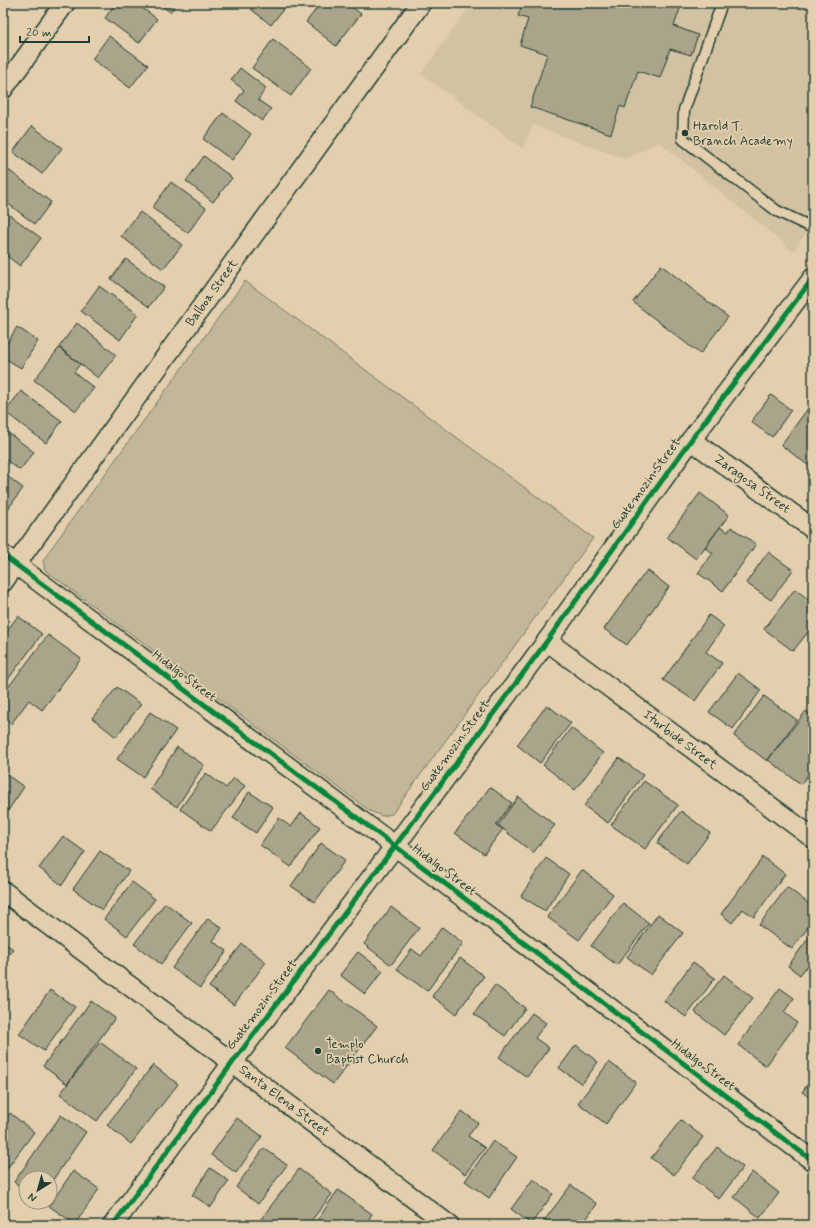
<svg xmlns="http://www.w3.org/2000/svg" width="816" height="1228" viewBox="0 0 816 1228" font-family="Mynerve,sans-serif">
  <style>
    .built { fill: #d2c2a2 }
    .green { fill: #c3b79a; stroke: #717a67 }
    .building { fill: #aaa48a; stroke: #1f3d34 }
    .lines { fill: none; stroke-linecap: round; stroke-linejoin: round }
    .lane-casing { stroke: #1f3d34; stroke-width: 13 }
    .street-casing { stroke: #1f3d34; stroke-width: 22 }
    .lane { stroke: #e3cfad; stroke-width: 10 }
    .street { stroke: #e3cfad; stroke-width: 19 }
    .cycleway-casing { stroke: #e3cfad; stroke-width: 8 }
    .cycleway { stroke: #00873e; stroke-width: 5 }
    .poi-dot { fill: #1f3d34; stroke: #e3cfad; stroke-width: 1.5 }
    .labels { text-anchor: middle; dominant-baseline: central; stroke-width: 3.5; stroke-linejoin: round; paint-order: stroke }
    .poi-label { font-size: 13px; fill: #1f3d34; stroke: #e3cfad; text-anchor: start }
    .street-label { font-size: 13px; fill: #1f3d34; stroke: #e3cfad }
  </style>
  <rect width="100%" height="100%" fill="#e3cfad"/>
  <filter id="ink" filterUnits="userSpaceOnUse"><feTurbulence type="fractalNoise" baseFrequency=".025" numOctaves="2"/><feDisplacementMap in="SourceGraphic" scale="8" xChannelSelector="R" yChannelSelector="G"/><feConvolveMatrix kernelMatrix="1 2 1 2 8 2 1 2 1" color-interpolation-filters="sRGB"/></filter>
  <g filter="url(#ink)">
    <path class="built" d="M472,3H813V224L793,251L659,142L625,159L533,125L522,148L421,74Z"/>
    <path class="green" d="M245,281L593,538L392,814L382,816L370,811L45,570L43,561L50,550Z"/>
    <g class="building">
      <path d="M116,3H136L157,19L139,43L105,18Z"/>
      <path d="M158,3H177L170,12Z"/>
      <path d="M256,3H288L271,25L251,9Z"/>
      <path d="M321,3H347L361,14L336,46L306,22Z"/>
      <path d="M523,3H682L674,26L698,35L691,55L670,49L660,78L638,71L625,108L620,106L611,134L530,107L547,54L520,45L528,19L518,16Z"/>
      <path d="M109,36L148,65L130,88L92,59Z"/>
      <path d="M273,39L311,68L291,96L252,68Z"/>
      <path d="M240,68L266,88L258,100L271,109L262,121L236,101L244,90L231,80Z"/>
      <path d="M223,113L251,134L232,160L203,139Z"/>
      <path d="M32,126L62,148L42,174L13,152Z"/>
      <path d="M204,156L232,178L213,202L186,181Z"/>
      <path d="M3,166L51,202L35,224L3,200Z"/>
      <path d="M171,182L206,208L188,233L152,208Z"/>
      <path d="M3,210L41,238L20,266L3,253Z"/>
      <path d="M140,212L182,245L163,269L121,236Z"/>
      <path d="M126,259L164,287L149,307L111,279Z"/>
      <path d="M661,265L728,317L700,354L633,302Z"/>
      <path d="M99,286L138,314L120,340L81,311Z"/>
      <path d="M77,323L116,355L98,378L59,347Z"/>
      <path d="M17,327L38,341L21,368L3,357V350Z"/>
      <path d="M59,348L80,364L74,372L94,388L76,411L34,380Z"/>
      <path d="M21,391L62,421L46,443L5,412Z"/>
      <path d="M771,395L791,410L772,437L751,422Z"/>
      <path d="M812,403L813,404V469L781,445Z"/>
      <path d="M3,429L34,452L20,470L3,458Z"/>
      <path d="M3,473L23,488L3,516Z"/>
      <path d="M700,493L729,515L696,559L667,537Z"/>
      <path d="M720,527L728,532L731,527L756,544L723,591L698,573L713,553L705,548Z"/>
      <path d="M768,552L793,570L771,600L746,583Z"/>
      <path d="M647,570L669,587L627,645L604,629Z"/>
      <path d="M795,589L813,603V626L793,651L764,629Z"/>
      <path d="M709,615L724,626L706,652L722,663L695,701L663,680Z"/>
      <path d="M18,616L42,634L3,686V636Z"/>
      <path d="M48,635L81,659L42,710L29,700L11,724L3,718V694Z"/>
      <path d="M738,673L761,690L733,729L709,712Z"/>
      <path d="M117,687L141,704L116,737L92,718Z"/>
      <path d="M764,696L797,720L767,761L734,736Z"/>
      <path d="M547,705L571,723L540,763L517,745Z"/>
      <path d="M806,711L813,716V768L801,784L768,760Z"/>
      <path d="M150,712L176,730L143,777L117,759Z"/>
      <path d="M571,728L603,753L575,790L543,765Z"/>
      <path d="M177,747L204,765L177,807L150,789Z"/>
      <path d="M619,758L643,775L608,823L584,806Z"/>
      <path d="M3,772L24,787L3,818Z"/>
      <path d="M206,773L226,788L234,778L245,786L211,831L180,809Z"/>
      <path d="M644,781L678,805L645,849L611,825Z"/>
      <path d="M490,787L512,803L496,825L503,829L484,854L455,833Z"/>
      <path d="M249,792L273,807L256,833L233,818Z"/>
      <path d="M518,797L555,825L533,853L498,825Z"/>
      <path d="M681,811L710,833L687,864L657,843Z"/>
      <path d="M301,813L320,827L291,867L260,845L279,818L291,827Z"/>
      <path d="M63,836L85,852L62,885L39,868Z"/>
      <path d="M321,843L345,860L315,902L291,886Z"/>
      <path d="M100,851L129,871L102,910L73,889Z"/>
      <path d="M763,857L785,874L754,917L743,909L732,923L721,914Z"/>
      <path d="M546,858L569,874L545,911L521,896Z"/>
      <path d="M582,870L613,894L579,940L547,917Z"/>
      <path d="M132,882L155,899L127,936L104,919Z"/>
      <path d="M787,887L813,907V921L792,949L759,925Z"/>
      <path d="M165,903L192,923L161,964L134,944Z"/>
      <path d="M623,903L649,923L617,965L591,946Z"/>
      <path d="M391,907L419,928L391,965L364,944Z"/>
      <path d="M658,914L683,933L651,975L627,957Z"/>
      <path d="M208,918L222,928L213,941L227,951L200,988L172,968Z"/>
      <path d="M442,927L463,943L427,991L397,969L412,949L421,956Z"/>
      <path d="M813,932V972L806,967L800,975L788,966Z"/>
      <path d="M3,942L13,949L3,962Z"/>
      <path d="M242,944L266,962L234,1005L209,987Z"/>
      <path d="M358,952L383,971L365,994L340,975Z"/>
      <path d="M460,958L484,976L456,1014L432,996Z"/>
      <path d="M693,962L715,978L686,1017L664,1001Z"/>
      <path d="M724,975L753,998L724,1035L695,1012Z"/>
      <path d="M495,985L525,1008L505,1036L474,1014Z"/>
      <path d="M780,988L794,998L784,1012L797,1023L766,1066L738,1045Z"/>
      <path d="M50,990L75,1007L44,1051L19,1034Z"/>
      <path d="M329,990L377,1026L333,1084L285,1048Z"/>
      <path d="M91,1001L115,1018L67,1084L43,1066Z"/>
      <path d="M532,1013L546,1023L535,1038L549,1048L527,1077L499,1057Z"/>
      <path d="M100,1042L136,1069L97,1121L60,1094Z"/>
      <path d="M576,1045L598,1062L582,1084L559,1068Z"/>
      <path d="M609,1062L636,1082L606,1124L578,1103Z"/>
      <path d="M153,1065L178,1084L131,1144L107,1125Z"/>
      <path d="M813,1077V1100L802,1092Z"/>
      <path d="M462,1111L478,1123L468,1136L485,1148L465,1174L433,1150Z"/>
      <path d="M10,1113L34,1132L3,1174V1123Z"/>
      <path d="M61,1115L86,1132L50,1184V1178H26V1191L14,1182Z"/>
      <path d="M237,1118L262,1136L236,1173L211,1155Z"/>
      <path d="M681,1120L703,1137L674,1175L651,1158Z"/>
      <path d="M493,1141L517,1157L489,1198L465,1181Z"/>
      <path d="M717,1147L743,1167L719,1199L692,1178Z"/>
      <path d="M264,1148L287,1165L258,1204L236,1187Z"/>
      <path d="M210,1168L229,1181L211,1207L192,1195Z"/>
      <path d="M299,1169L332,1194L308,1225H260L258,1223Z"/>
      <path d="M73,1171L99,1189L75,1224L49,1206Z"/>
      <path d="M752,1172L779,1193L760,1218L734,1197Z"/>
      <path d="M533,1179L553,1194L531,1224L511,1209Z"/>
      <path d="M571,1185L597,1204L582,1225H547L543,1222Z"/>
      <path d="M338,1190L372,1214L365,1225H314Z"/>
      <path d="M158,1218L167,1225H153Z"/>
    </g>
    <g class="lines">
      <defs>
        <path id="lane" d="M722,3L684,110L683,139L777,211L813,228"/>
        <g id="street">
          <path d="M3,89L65,3"/>
          <path d="M691,440L813,529"/>
          <path d="M3,555L395,846L813,1161"/>
          <path d="M3,582L421,3"/>
          <path d="M547,641L813,838"/>
          <path d="M3,891L449,1225"/>
          <path d="M113,1225L233,1062L395,846L547,641L691,440L813,278"/>
        </g>
      </defs>
      <use href="#lane" class="lane-casing"/>
      <use href="#street" class="street-casing"/>
      <use href="#lane" class="lane"/>
      <use href="#street" class="street"/>
      <defs>
        <g id="cycleway">
          <path d="M3,555L395,846L813,1161"/>
          <path d="M113,1225L233,1062L395,846L547,641L691,440L813,278"/>
        </g>
      </defs>
      <use href="#cycleway" class="cycleway-casing"/>
      <use href="#cycleway" class="cycleway"/>
    </g>
  </g>
  <g class="poi-dot">
    <circle cx="685" cy="133" r="4"/>
    <circle cx="318" cy="1051" r="4"/>
  </g>
  <g class="labels">
    <g class="poi-label">
      <text x="693" y="126">Harold T.<tspan x="693" dy="15">Branch Academy</tspan></text>
      <text x="326" y="1044">Templo<tspan x="326" dy="15">Baptist Church</tspan></text>
    </g>
    <g class="street-label">
      <text transform="translate(212 293) rotate(-54)">Balboa Street</text>
      <text transform="translate(646 484) rotate(-54)">Guatemozin Street</text>
      <text transform="translate(752 484) rotate(36)">Zaragosa Street</text>
      <text transform="translate(184 676) rotate(37)">Hidalgo Street</text>
      <text transform="translate(680 740) rotate(37)">Iturbide Street</text>
      <text transform="translate(455 746) rotate(-54)">Guatemozin Street</text>
      <text transform="translate(444 870) rotate(37)">Hidalgo Street</text>
      <text transform="translate(262 1005) rotate(-53)">Guatemozin Street</text>
      <text transform="translate(703 1065) rotate(37)">Hidalgo Street</text>
      <text transform="translate(284 1101) rotate(37)">Santa Elena Street</text>
    </g>
  </g>
  <rect width="816" height="1228" fill="none" stroke="#e3cfad" stroke-width="16"/>
  <rect x="8" y="8" width="800" height="1212" fill="none" stroke="#1f3d34" stroke-width="1.5" filter="url(#ink)"/>
  <g transform="translate(38 1190) rotate(217)"><circle r="19" fill="#e3cfad" stroke="#95957d"/>
  <path d="M0-3L7 15L0 10L-7 15Z" fill="#1f3d34"/>
  <text y="-6" font-size="11" font-weight="bold" text-anchor="middle" fill="#1f3d34">N</text>
  </g>
  <path d="M20 36v6h69v-6" fill="none" stroke="#1f3d34" stroke-width="2"/>
  <text x="26" y="36" font-size="12" fill="#1f3d34" stroke="#e3cfad" stroke-width="3" paint-order="stroke">20 m</text>
</svg>
